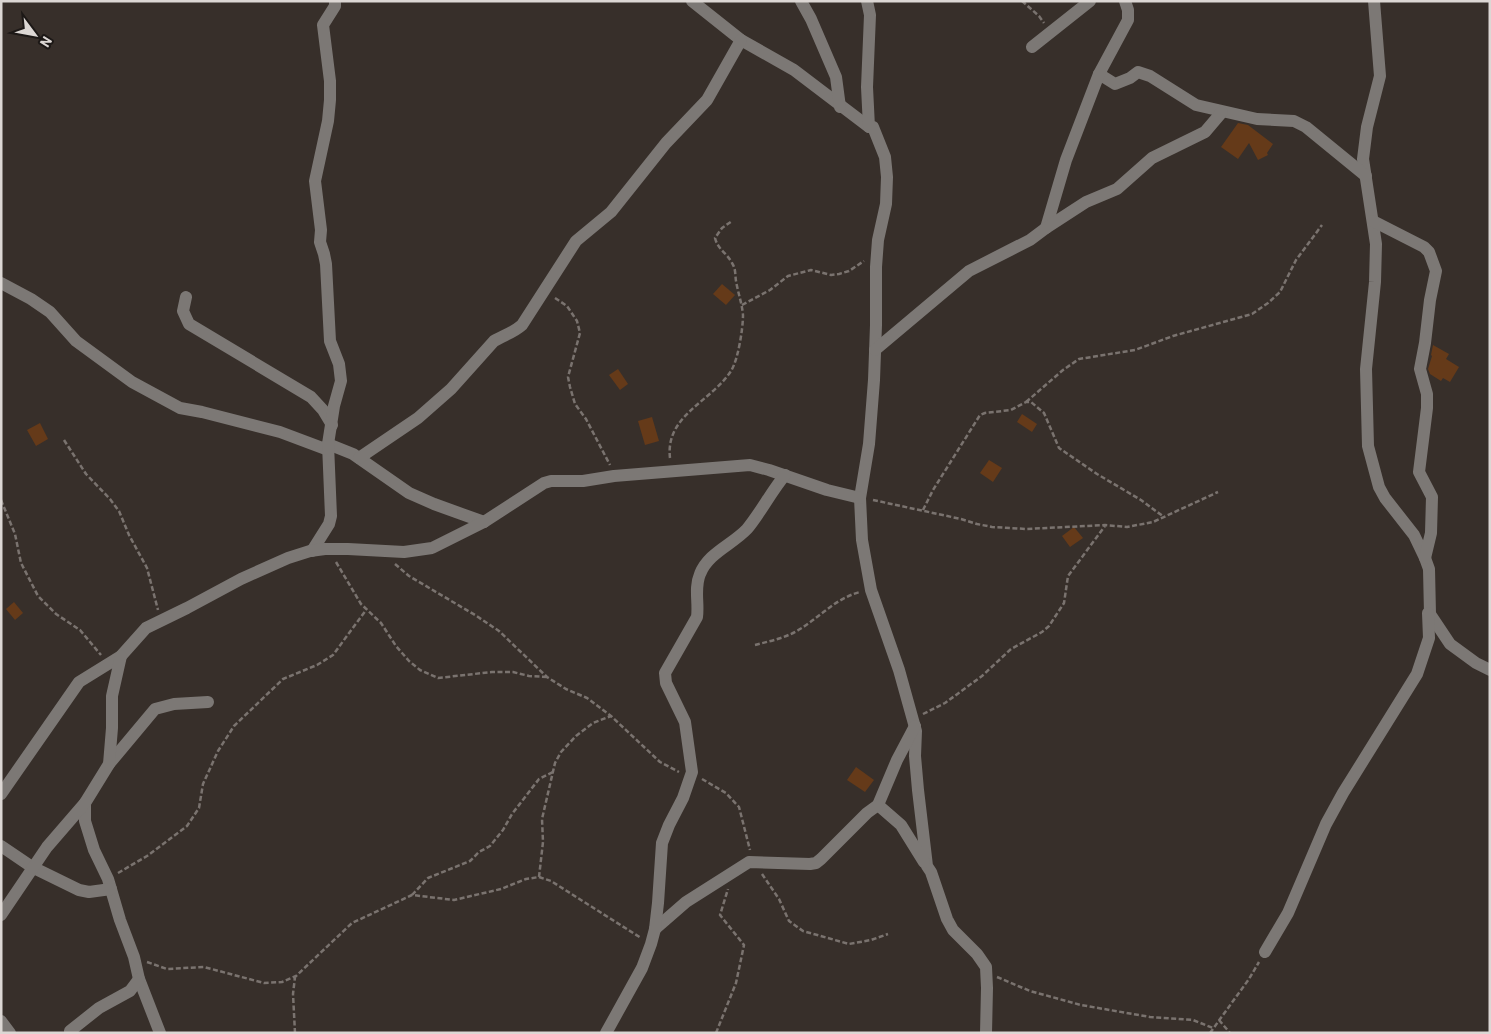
<svg xmlns="http://www.w3.org/2000/svg" width="1491" height="1034" viewBox="0 0 1491 1034" font-family="Barlow,sans-serif">
  <style>
    .building { fill: #653a19 }
    .lines { fill: none; stroke-linecap: round; stroke-linejoin: round }
    .path { stroke: #7a736f; stroke-width: 2.5; stroke-dasharray: 5 2.5; stroke-linecap: butt }
    .minor { stroke: #7c7875; stroke-width: 12 }
  </style>
  <rect width="100%" height="100%" fill="#372f2a"/>
  <g class="building">
    <path d="M1238,123L1248,125L1273,144L1267,153L1268,155L1258,160L1249,143L1238,159L1221,147Z"/>
    <path d="M722,284L735,295L726,305L713,294Z"/>
    <path d="M1433,345L1449,354L1446,359L1459,367L1450,382L1443,378L1441,381L1430,374L1428,369L1432,356L1431,355Z"/>
    <path d="M618,369L628,384L620,390L609,375Z"/>
    <path d="M1022,414L1037,424L1032,432L1017,422Z"/>
    <path d="M652,417L659,441L645,445L638,421Z"/>
    <path d="M40,423L48,439L36,446L27,430Z"/>
    <path d="M989,460L1002,468L993,482L980,473Z"/>
    <path d="M1074,527L1083,538L1070,547L1062,536Z"/>
    <path d="M14,602L23,613L15,620L6,609Z"/>
    <path d="M856,767L874,780L865,792L847,780Z"/>
  </g>
  <g class="lines">
    <g class="path">
      <path d="M1022,1L1039,16L1044,23"/>
      <path d="M555,298L567,306L577,321L580,333L568,377L570,387L575,404L586,419L610,465"/>
      <path d="M742,305L770,290L788,276L811,270L831,275L839,274L849,271L864,261"/>
      <path d="M1026,402L1063,370L1079,359L1135,350L1173,336L1252,314L1268,303L1280,292L1296,260L1322,225"/>
      <path d="M64,440L86,474L110,499L119,511L129,535L147,568L158,610"/>
      <path d="M670,458C665,415 711,402 731,371C738,360 743,329 743,315C742,303 738,293 736,281C735,275 736,269 732,263C727,253 718,250 715,238L722,228L732,221"/>
      <path d="M1,500L15,534L21,563L38,596L56,614L80,630L101,655"/>
      <path d="M873,500L961,519L977,524L992,527L1027,529L1105,525L1127,527L1153,522L1218,492"/>
      <path d="M923,510L933,490L980,415L985,413L1011,410L1026,402H1031L1044,413L1059,448L1097,474L1141,500L1164,517"/>
      <path d="M336,562L361,604L381,623L396,646L409,661L420,670L438,678L492,672H513L529,676L547,677"/>
      <path d="M395,564L409,576L475,615L499,631L547,677L566,689L587,698L611,716L660,762L679,772"/>
      <path d="M755,645C770,641 786,638 800,629C820,617 836,598 860,592"/>
      <path d="M923,714L945,703L982,676L1011,649L1042,632L1049,626L1064,603L1068,576L1105,526"/>
      <path d="M702,779L726,793L739,807L750,850"/>
      <path d="M118,873L147,856L187,826L199,808L203,784L218,751L234,726L283,679L317,665L333,655L366,610"/>
      <path d="M762,874L779,899L789,921L803,931L849,944L871,940L888,934"/>
      <path d="M539,877L543,842L542,819L555,763L561,752L576,736L593,723L611,716"/>
      <path d="M412,895L428,878L470,861L479,852L490,846L503,830L512,814L539,779L553,772"/>
      <path d="M147,962L167,969L204,967L264,983L282,982L296,976L352,923L412,895L454,900L501,889L526,879L539,877L551,881L641,938"/>
      <path d="M997,977L1030,991L1081,1005L1150,1017L1193,1020L1213,1028"/>
      <path d="M1219,1020L1230,1033"/>
      <path d="M295,1033L293,994L295,977"/>
      <path d="M716,1033L736,983L744,945L720,915L728,889"/>
      <path d="M1210,1033L1249,979L1259,962"/>
    </g>
    <g class="minor">
      <path d="M692,1L741,40L794,70L869,127"/>
      <path d="M801,1L811,19L836,77L840,107"/>
      <path d="M867,1L870,15L867,87L869,127H873L885,157L887,177L886,204L878,240L876,267V325L874,380L869,444L860,498L862,540L871,590L899,670L916,731L915,756L918,790L927,866L931,872L947,919L953,930L977,954L986,967L987,988L986,1033"/>
      <path d="M1374,1L1380,76L1367,127L1363,159L1376,244L1375,282L1366,369L1368,446L1379,487L1385,498L1414,535L1425,558L1429,569L1430,614L1450,644L1476,663L1490,670"/>
      <path d="M1032,47L1090,1"/>
      <path d="M1099,74L1115,84L1130,78L1138,72L1150,76L1196,105L1257,119L1294,121L1306,127L1366,176"/>
      <path d="M1373,221L1424,247L1429,252L1436,271L1430,300L1425,343L1420,369L1427,394V408L1419,472L1432,497L1431,533L1425,558"/>
      <path d="M1046,228L1066,160L1099,74L1128,20V10L1125,1"/>
      <path d="M1,283L31,299L50,312L76,341L132,382L180,408L202,412L280,432L328,450"/>
      <path d="M186,297L183,311L189,324L311,397L323,410L332,425"/>
      <path d="M875,350L969,271L1030,240L1046,228L1086,202L1117,189L1152,158L1205,132L1222,112"/>
      <path d="M328,444L353,454L409,493L434,504L484,522"/>
      <path d="M359,458L418,418L451,389L494,341C504,335 513,333 522,325L576,241L611,212L666,143L707,100L741,40"/>
      <path d="M312,551L329,524L331,516L328,444L334,406L341,381L339,364L330,341L326,264L324,254L320,242L321,230L315,181L328,121L330,100V81L323,25L335,6V1"/>
      <path d="M109,764L155,709L174,704L208,702"/>
      <path d="M1,794L79,682L121,656L146,628L187,608L241,579L288,558L310,551L325,549H348L404,552L432,548L484,522L544,483L551,481H583L614,476L750,465L769,470L827,490L860,498"/>
      <path d="M85,803V821L94,850L108,879L120,920L134,957L139,979L160,1033"/>
      <path d="M878,805L901,825L924,862"/>
      <path d="M1,846L32,867L79,890L89,892L111,889"/>
      <path d="M1,915L47,847L85,803L109,764L112,728V696L121,656"/>
      <path d="M655,929L686,902L749,862L810,864L816,863L821,859L867,813L878,805L897,760L915,726"/>
      <path d="M1265,952L1288,913L1326,824L1343,793L1417,674L1429,638L1428,613"/>
      <path d="M1,1021L10,1033"/>
      <path d="M70,1031L99,1008L130,991L139,979"/>
      <path d="M606,1033L642,968L651,944L655,929L658,903L662,843L669,825L683,798L692,772L685,722L666,683L665,673L697,617C699,603 694,588 700,574C708,553 732,545 747,529C761,512 771,492 785,475"/>
    </g>
  </g>
  <rect width="1491" height="1034" fill="none" stroke="#dcd7d4" stroke-width="5"/>
  <g transform="translate(35 35) rotate(122)" stroke="#1c1816" stroke-width="4" paint-order="stroke">
  <path d="M0-4L9 19L0 12L-9 19Z" fill="#dcd7d4"/>
  <text y="-8" font-size="14" font-weight="bold" text-anchor="middle" fill="#dcd7d4">N</text>
  </g>
</svg>
